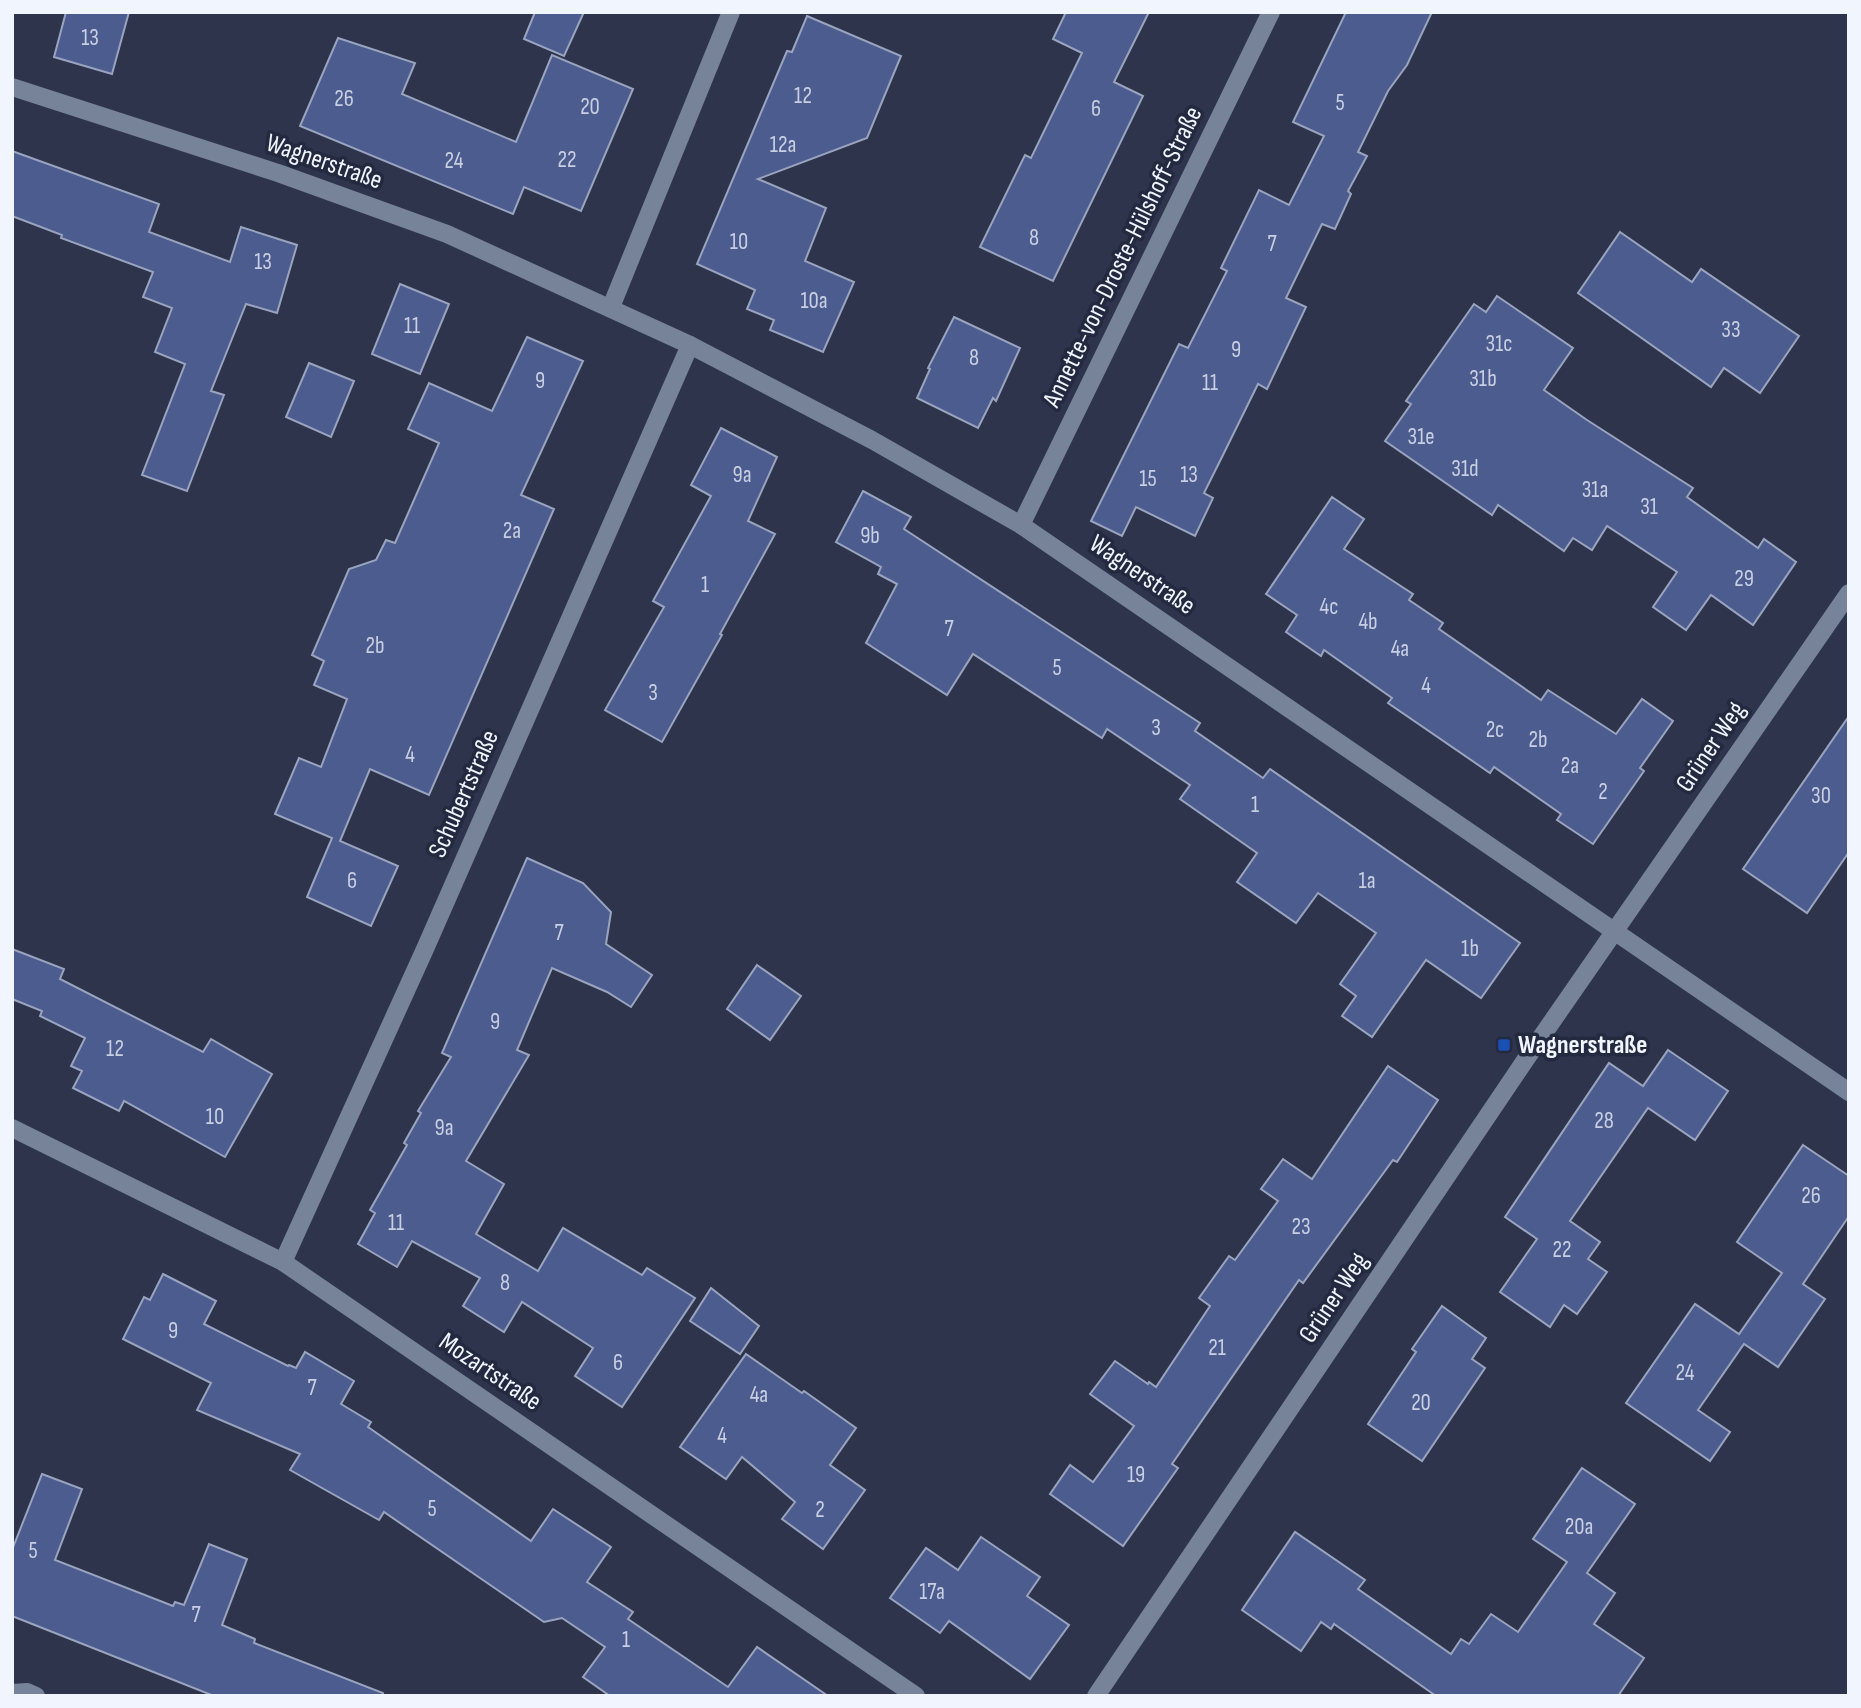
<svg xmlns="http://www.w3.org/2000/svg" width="1861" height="1708" viewBox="0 0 1861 1708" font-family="'Sofia Sans Condensed',sans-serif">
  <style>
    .building { fill: #4c5c8f; stroke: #9aa4bf; stroke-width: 2 }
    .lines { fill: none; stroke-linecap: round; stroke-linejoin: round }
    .minor { stroke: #768399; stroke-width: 18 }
    .transit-dot { fill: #1a4fb4; stroke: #232a40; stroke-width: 2.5 }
    .labels { text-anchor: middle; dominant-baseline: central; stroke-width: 7; stroke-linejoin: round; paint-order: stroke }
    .number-label { font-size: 23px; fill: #c8cfe2 }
    .street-label { font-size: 26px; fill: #f1f5fe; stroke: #232a40 }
    .poi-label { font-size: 26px; font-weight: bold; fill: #f1f5fe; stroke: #232a40; text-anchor: start }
  </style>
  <rect width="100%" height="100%" fill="#2d344b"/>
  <g class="building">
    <path d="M66,12H129L112,74L54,57Z"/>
    <path d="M535,12H584L564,56L524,39Z"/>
    <path d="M1066,12H1149L1114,82L1143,96L1053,281L980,247L1025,155L1031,158L1082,53L1053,39Z"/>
    <path d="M1346,12H1432L1407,65L1388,91L1358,152L1367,156L1348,191L1351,194L1335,229L1322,224L1286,298L1306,307L1267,389L1258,384L1222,457L1204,493L1213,498L1195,536L1136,507L1122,536L1091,521L1179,344L1188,348L1227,271L1221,268L1259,190L1289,205L1324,136L1293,122Z"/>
    <path d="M807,16L901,56L867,138L758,179L826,208L805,261L854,282L823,352L770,330L774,320L747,309L755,290L697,264L787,51L792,52Z"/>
    <path d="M338,38L415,63L402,94L516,142L552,55L633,89L581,211L524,187L513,214L300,126Z"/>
    <path d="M12,151L159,204L149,232L230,262L241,227L297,245L277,313L246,304L211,391L224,395L187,491L142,475L185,364L155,352L172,308L143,297L153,272L61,238L62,235L12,216Z"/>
    <path d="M1620,232L1692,282L1701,269L1799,336L1760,393L1724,368L1711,387L1578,293Z"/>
    <path d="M400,284L449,304L420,374L372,354Z"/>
    <path d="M1497,296L1573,348L1544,390L1587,420L1693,488L1687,497L1758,548L1764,539L1796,562L1753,625L1711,595L1686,630L1653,607L1677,572L1607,526L1592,550L1573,538L1564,551L1498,505L1492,515L1385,441L1411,404L1406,401L1474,304L1486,312Z"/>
    <path d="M954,317L1020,348L996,401L993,398L978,428L917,398L930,369L928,368Z"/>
    <path d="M527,337L583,361L521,495L554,509L429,795L370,769L340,841L398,866L371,926L307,897L332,838L275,814L299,758L321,767L347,699L314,685L324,661L312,655L349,569L376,560L386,540L395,543L439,443L408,429L429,383L492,411Z"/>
    <path d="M309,363L354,381L331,437L286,417Z"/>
    <path d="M721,428L777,457L748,521L775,534L720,634L722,635L662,742L605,710L664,607L653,601L711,496L691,485Z"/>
    <path d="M863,491L911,517L904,529L1200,723L1195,731L1263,778L1270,769L1520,943L1481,998L1426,960L1372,1037L1342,1016L1356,996L1340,984L1376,933L1318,893L1296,923L1237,882L1257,853L1180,799L1190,785L1107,729L1102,738L973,654L947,695L866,643L897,584L878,574L881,567L836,542Z"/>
    <path d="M1332,497L1364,519L1344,549L1413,594L1409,600L1443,623L1439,629L1541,700L1548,690L1616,734L1642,699L1673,721L1640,768L1644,771L1593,844L1557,820L1561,814L1494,767L1490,773L1388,703L1392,698L1324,650L1321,656L1286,632L1297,615L1266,594Z"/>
    <path d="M1849,716V852L1807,913L1743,869Z"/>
    <path d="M527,858L583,883L611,912L606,944L652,975L631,1007L607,992L552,968L517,1050L529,1055L466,1161L504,1184L476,1234L538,1271L563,1228L642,1275L647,1268L695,1298L622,1407L575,1376L593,1348L522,1302L504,1332L463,1306L480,1278L412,1241L397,1267L358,1244L375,1213L370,1210L407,1145L404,1143L421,1113L418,1111L451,1057L442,1053Z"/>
    <path d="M12,949L64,969L60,979L203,1052L211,1039L272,1074L225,1157L124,1101L119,1111L73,1088L82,1071L71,1066L85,1038L40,1016L42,1011L12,999Z"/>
    <path d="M757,965L801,996L770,1040L727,1009Z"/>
    <path d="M1668,1050L1728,1091L1695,1140L1648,1108L1570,1221L1600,1242L1588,1259L1607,1272L1577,1314L1564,1305L1550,1327L1500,1292L1537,1239L1505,1217L1609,1063L1643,1086Z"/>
    <path d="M1388,1066L1438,1100L1397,1162L1393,1160L1303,1283L1299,1280L1172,1464L1178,1468L1123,1546L1050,1494L1070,1465L1093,1482L1134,1426L1090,1394L1115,1361L1148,1384L1149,1382L1156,1387L1210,1306L1199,1298L1229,1256L1235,1260L1278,1201L1261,1189L1283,1159L1312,1179Z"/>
    <path d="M1803,1145L1849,1176V1216L1803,1284L1825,1299L1778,1367L1744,1344L1698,1410L1730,1432L1710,1461L1626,1403L1695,1304L1739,1334L1782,1273L1737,1242Z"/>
    <path d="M163,1274L216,1301L204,1324L288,1366L289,1365L296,1368L305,1352L354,1381L341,1404L371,1422L368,1427L531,1541L553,1509L611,1547L587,1582L633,1612L628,1619L728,1687L757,1647L828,1696H610L583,1677L605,1647L562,1618L544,1622L384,1512L379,1520L290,1470L300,1454L197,1410L211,1383L123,1339L144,1297L150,1300Z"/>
    <path d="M711,1288L759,1326L740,1354L690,1321Z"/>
    <path d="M1442,1306L1486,1338L1472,1359L1485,1368L1422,1461L1368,1424L1416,1352L1412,1349Z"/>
    <path d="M746,1354L802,1393L804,1391L856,1428L830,1465L865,1490L823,1549L782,1519L795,1502L742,1457L726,1479L680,1447Z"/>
    <path d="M1582,1468L1635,1504L1587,1573L1615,1593L1594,1624L1644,1658L1618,1696H1436L1334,1624L1331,1629L1321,1622L1301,1651L1242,1610L1295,1532L1365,1580L1358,1589L1451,1654L1461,1639L1469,1644L1491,1614L1518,1632L1567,1562L1533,1539Z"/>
    <path d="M42,1474L82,1489L55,1560L173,1606L175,1602L184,1605L209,1544L247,1559L222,1625L255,1639L254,1643L383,1693L382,1696H214L12,1616V1550Z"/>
    <path d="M981,1537L1040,1577L1027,1596L1069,1625L1030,1679L949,1621L940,1633L890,1598L926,1548L958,1570Z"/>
  </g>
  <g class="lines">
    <g class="minor">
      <path d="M12,87L278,173L447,234L690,345L872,440L1021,525L1849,1092"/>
      <path d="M611,307L731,12"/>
      <path d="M1021,525L1271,12"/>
      <path d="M12,1128L283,1262L916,1696"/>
      <path d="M283,1262L425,949L690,345"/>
      <path d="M12,1693L27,1692L36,1696"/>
      <path d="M1096,1696L1526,1059L1849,593"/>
    </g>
  </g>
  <rect class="transit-dot" x="1497" y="1038" width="14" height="14" rx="3.5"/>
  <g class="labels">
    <g class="number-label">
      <text x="90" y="38">13</text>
      <text x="803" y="96">12</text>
      <text x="344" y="99">26</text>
      <text x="1340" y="103">5</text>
      <text x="590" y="107">20</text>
      <text x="1096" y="109">6</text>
      <text x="783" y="145">12a</text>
      <text x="567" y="160">22</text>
      <text x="454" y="161">24</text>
      <text x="1034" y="238">8</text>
      <text x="739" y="242">10</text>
      <text x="1272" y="244">7</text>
      <text x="263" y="262">13</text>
      <text x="814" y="301">10a</text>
      <text x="412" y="326">11</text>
      <text x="1731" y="330">33</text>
      <text x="1499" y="344">31c</text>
      <text x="1236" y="350">9</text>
      <text x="974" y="358">8</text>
      <text x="1483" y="379">31b</text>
      <text x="540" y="381">9</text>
      <text x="1210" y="383">11</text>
      <text x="1421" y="437">31e</text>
      <text x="1465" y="469">31d</text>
      <text x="742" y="475">9a</text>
      <text x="1189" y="475">13</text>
      <text x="1148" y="479">15</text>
      <text x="1595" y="490">31a</text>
      <text x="1649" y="507">31</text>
      <text x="512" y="531">2a</text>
      <text x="870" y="536">9b</text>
      <text x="1744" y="579">29</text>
      <text x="705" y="585">1</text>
      <text x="1329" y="607">4c</text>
      <text x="1368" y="622">4b</text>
      <text x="949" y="629">7</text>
      <text x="375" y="646">2b</text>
      <text x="1400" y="649">4a</text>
      <text x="1057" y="668">5</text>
      <text x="1426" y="686">4</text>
      <text x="653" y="693">3</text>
      <text x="1156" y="728">3</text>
      <text x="1495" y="730">2c</text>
      <text x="1538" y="740">2b</text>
      <text x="410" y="755">4</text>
      <text x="1570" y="766">2a</text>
      <text x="1603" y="792">2</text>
      <text x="1821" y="796">30</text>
      <text x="1255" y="805">1</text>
      <text x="352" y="881">6</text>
      <text x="1367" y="881">1a</text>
      <text x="559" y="933">7</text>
      <text x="1470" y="949">1b</text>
      <text x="495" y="1022">9</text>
      <text x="115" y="1049">12</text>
      <text x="215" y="1117">10</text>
      <text x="1604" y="1121">28</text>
      <text x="444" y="1128">9a</text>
      <text x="1811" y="1196">26</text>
      <text x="396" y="1223">11</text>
      <text x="1301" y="1227">23</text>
      <text x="1562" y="1250">22</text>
      <text x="505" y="1283">8</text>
      <text x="173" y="1331">9</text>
      <text x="1217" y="1348">21</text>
      <text x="618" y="1363">6</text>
      <text x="1685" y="1373">24</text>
      <text x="312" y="1388">7</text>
      <text x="759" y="1395">4a</text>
      <text x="1421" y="1403">20</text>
      <text x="722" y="1436">4</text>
      <text x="1136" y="1475">19</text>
      <text x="432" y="1509">5</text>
      <text x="820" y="1510">2</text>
      <text x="1579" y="1527">20a</text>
      <text x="33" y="1551">5</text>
      <text x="932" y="1592">17a</text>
      <text x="196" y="1615">7</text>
      <text x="626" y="1640">1</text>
    </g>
    <g class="street-label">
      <text transform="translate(324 162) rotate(19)">Wagnerstraße</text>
      <text transform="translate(1123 257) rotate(-64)">Annette-von-Droste-Hülshoff-Straße</text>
      <text transform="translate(1142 575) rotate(34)">Wagnerstraße</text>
      <text transform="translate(1711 747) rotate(-56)">Grüner Weg</text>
      <text transform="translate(464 794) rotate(-66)">Schubertstraße</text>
      <text transform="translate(1334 1298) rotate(-56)">Grüner Weg</text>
      <text transform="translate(490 1372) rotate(34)">Mozartstraße</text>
    </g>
    <g class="poi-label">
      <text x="1518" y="1045">Wagnerstraße</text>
    </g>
  </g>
  <rect width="1861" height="1708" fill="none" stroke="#f1f5fe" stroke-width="28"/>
</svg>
